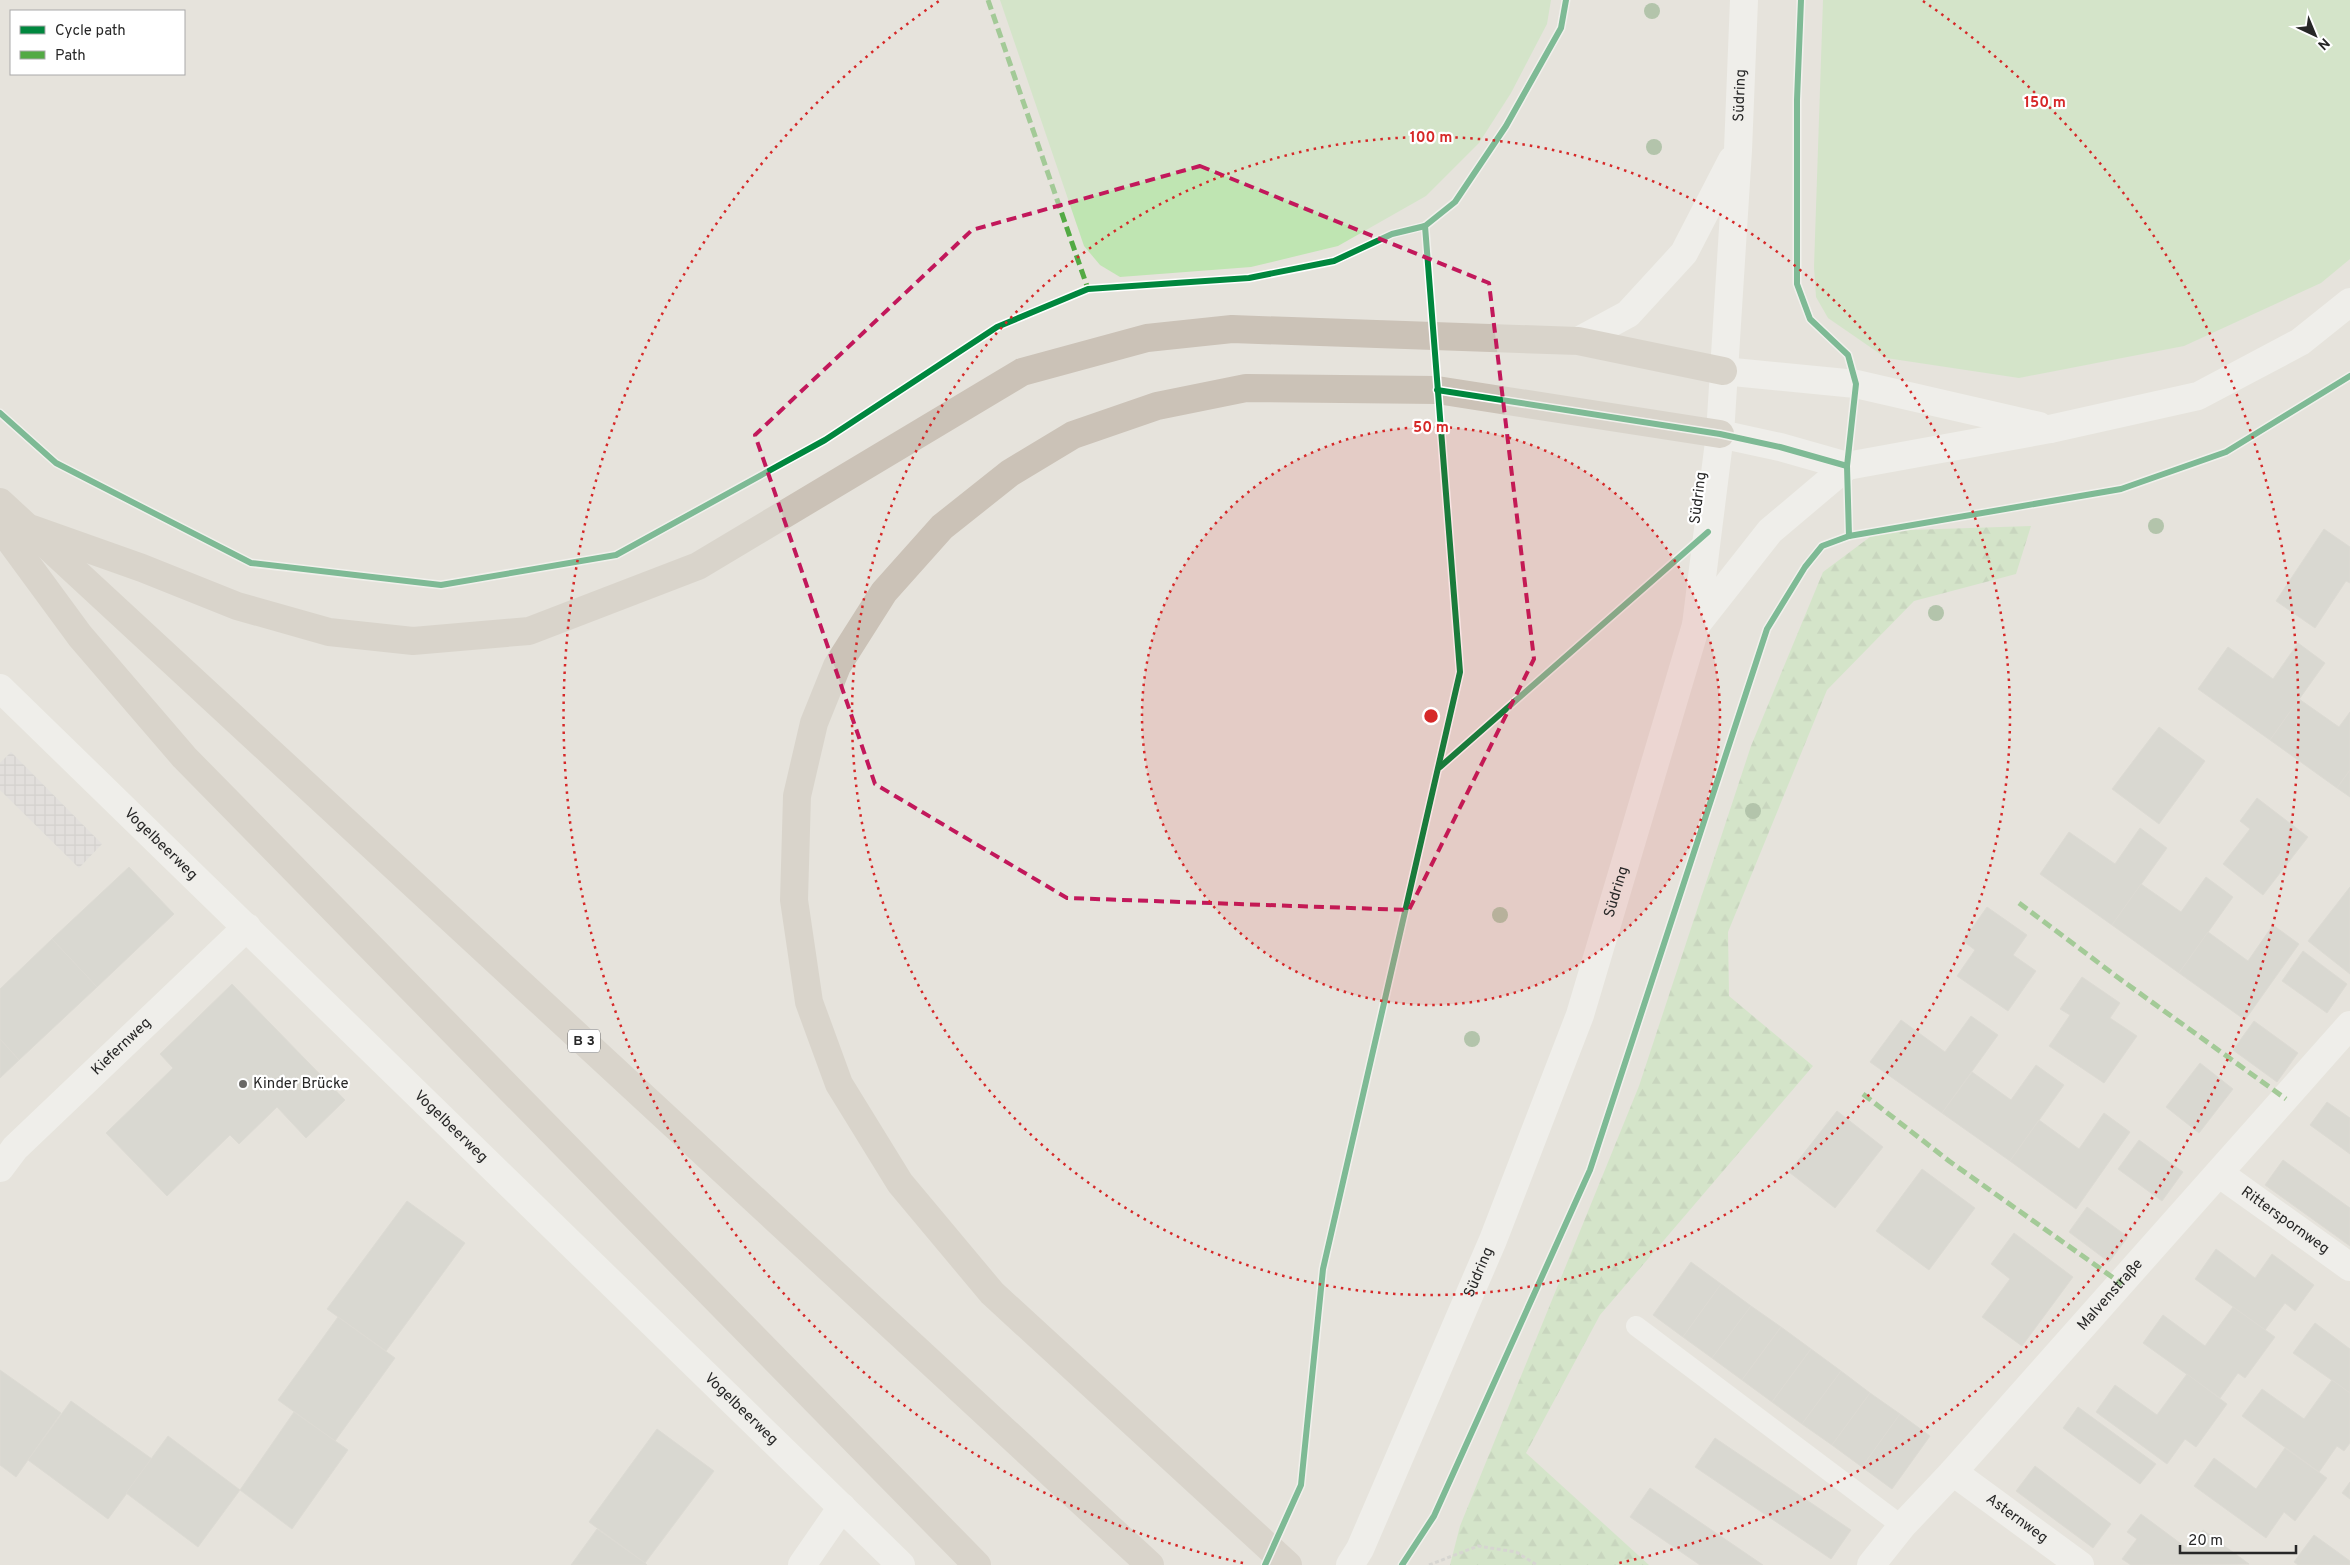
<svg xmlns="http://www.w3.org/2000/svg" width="2350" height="1565" viewBox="0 0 2350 1565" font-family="Overpass,sans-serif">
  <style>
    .industrial { fill: url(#industrial-grid) }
    .grass { fill: #bfe5b2 }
    .forest { fill: url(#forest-firs) }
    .building { fill: #cbc9c3; stroke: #d1cfc8 }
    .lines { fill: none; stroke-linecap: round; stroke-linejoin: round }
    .path { stroke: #c4c4c3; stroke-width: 3; stroke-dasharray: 4 2.5; stroke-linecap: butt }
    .lane { stroke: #fbfbfa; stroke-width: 20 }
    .street { stroke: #fbfbfa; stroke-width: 28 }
    .secondary { stroke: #fbfbfa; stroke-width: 28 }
    .highway { stroke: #cbc2b7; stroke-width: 28 }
    .quiet { stroke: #53aa44; stroke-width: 5; stroke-dasharray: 10 5; stroke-linecap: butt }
    .cycleway-casing { stroke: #fff; stroke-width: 9 }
    .cycleway { stroke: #00873e; stroke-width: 6 }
    .tree { fill: #759e6f }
    .marked { fill: none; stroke: #c2185b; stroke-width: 4; stroke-dasharray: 10 6; stroke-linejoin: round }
    .ring { fill: none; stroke: #d62828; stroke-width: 2.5; stroke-dasharray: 2.5 5 }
    .poi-dot { fill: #6a6966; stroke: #fff; stroke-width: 2 }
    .labels { text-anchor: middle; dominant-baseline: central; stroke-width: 4.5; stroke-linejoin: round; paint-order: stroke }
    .shield { fill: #fff; stroke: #686868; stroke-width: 1 }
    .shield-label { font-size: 14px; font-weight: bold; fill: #272727 }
    .street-label { font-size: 15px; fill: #272727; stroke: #fff }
    .poi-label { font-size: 15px; fill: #272727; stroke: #fff; text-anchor: start }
    .centre { fill: #d62828; stroke: #fff; stroke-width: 2.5 }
    .ring-label { font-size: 15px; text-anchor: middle; font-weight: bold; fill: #d62828; stroke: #fff; stroke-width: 4.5; stroke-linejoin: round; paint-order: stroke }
  </style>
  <defs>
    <pattern id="industrial-grid" width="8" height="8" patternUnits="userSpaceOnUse" patternTransform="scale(1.25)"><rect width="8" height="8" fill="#dddadb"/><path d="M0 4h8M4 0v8" fill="none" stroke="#bebbbc"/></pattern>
    <pattern id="forest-firs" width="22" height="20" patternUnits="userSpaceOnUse" patternTransform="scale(1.25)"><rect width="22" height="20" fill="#bfe5b2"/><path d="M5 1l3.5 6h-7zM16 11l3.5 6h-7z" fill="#a4c499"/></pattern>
  </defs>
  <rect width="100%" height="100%" fill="#e6e3dc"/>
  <path class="industrial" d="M11,752L102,844L79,868L0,790V763Z"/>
  <g class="grass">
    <path d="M1000,0H1551L1547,24L1511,93L1479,143L1426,196L1338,246L1251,267L1120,277L1100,265L1084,246Z"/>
    <path d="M1823,0H2350V259L2321,283L2184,346L2019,378L1886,358L1828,318L1816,297L1814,267Z"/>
  </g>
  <path class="forest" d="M2031,526L2016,574L1914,601L1827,690L1728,932L1729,996L1813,1066L1600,1315L1526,1453L1649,1565H1450L1460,1526L1639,1086L1751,746L1823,572L1878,531Z"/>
  <g class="building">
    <path d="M2324,529L2350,547V583L2346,581L2315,628L2276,601Z"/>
    <path d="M2298,643L2325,663L2270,740L2198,689L2228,647L2273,679Z"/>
    <path d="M2299,699L2339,727L2350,712V770L2337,788L2270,740Z"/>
    <path d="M2159,727L2205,761L2159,824L2112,789Z"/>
    <path d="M2350,770V797L2337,788Z"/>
    <path d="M2257,798L2308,837L2263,895L2223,864L2250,829L2240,821Z"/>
    <path d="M2140,828L2167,848L2112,925L2040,874L2069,832L2115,864Z"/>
    <path d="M129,867L174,914L97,987L52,939Z"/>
    <path d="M2206,877L2233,897L2179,973L2112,925L2141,884L2181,912Z"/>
    <path d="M2350,887V974L2308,941Z"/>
    <path d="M1987,907L2027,935L2013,955L2036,971L2008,1011L1957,976L1975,950L1963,941Z"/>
    <path d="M2273,925L2299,944L2245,1020L2179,973L2208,932L2248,961Z"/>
    <path d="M52,939L97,987L19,1060L0,1039V989Z"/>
    <path d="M2303,951L2347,984L2327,1013L2282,981Z"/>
    <path d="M2082,977L2120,1003L2110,1018L2137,1036L2104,1083L2049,1046L2070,1015L2060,1009Z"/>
    <path d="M232,984L345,1100L306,1138L277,1107L239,1144L230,1135L167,1196L106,1133L173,1068L160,1054Z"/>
    <path d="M1971,1016L1998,1035L1942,1113L1870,1062L1901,1020L1945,1052Z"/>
    <path d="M2254,1021L2298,1053L2277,1082L2233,1050Z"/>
    <path d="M0,1039L19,1060L0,1078Z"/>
    <path d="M2200,1063L2233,1089L2199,1133L2166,1107Z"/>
    <path d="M2036,1065L2064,1085L2010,1161L1942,1113L1972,1072L2011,1100Z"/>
    <path d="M2327,1102L2350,1118V1154L2310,1125Z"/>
    <path d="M1837,1111L1883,1147L1835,1208L1789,1172Z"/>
    <path d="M2104,1113L2130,1132L2076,1209L2010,1161L2039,1120L2079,1149Z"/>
    <path d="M2139,1140L2183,1172L2162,1201L2118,1169Z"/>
    <path d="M2283,1160L2350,1208V1246L2265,1185Z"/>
    <path d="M1922,1169L1975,1208L1929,1270L1876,1231Z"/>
    <path d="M407,1201L465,1243L386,1351L327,1309Z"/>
    <path d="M2087,1207L2128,1237L2109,1262L2069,1232Z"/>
    <path d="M2014,1233L2073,1277L2022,1346L1982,1317L2010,1279L1991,1264Z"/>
    <path d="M2216,1249L2255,1278L2272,1254L2314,1285L2295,1311L2285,1303L2265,1330L2195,1279Z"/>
    <path d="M1691,1262L1721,1284L1683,1337L1653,1315Z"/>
    <path d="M1721,1284L1751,1306L1712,1358L1683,1337Z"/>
    <path d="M1751,1306L1781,1327L1742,1380L1712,1358Z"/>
    <path d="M2233,1307L2275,1337L2245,1378L2238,1373L2220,1398L2143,1343L2163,1315L2205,1346Z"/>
    <path d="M338,1317L395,1358L335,1441L278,1400Z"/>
    <path d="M2315,1323L2350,1349V1393L2293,1353Z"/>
    <path d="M1781,1327L1811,1349L1772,1402L1742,1380Z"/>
    <path d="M1811,1349L1841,1371L1802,1424L1772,1402Z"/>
    <path d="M0,1370L61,1413L16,1477L0,1465Z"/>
    <path d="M1841,1371L1870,1393L1832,1445L1802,1424Z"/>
    <path d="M2187,1374L2227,1404L2196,1447L2185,1439L2167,1464L2096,1412L2115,1385L2157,1415Z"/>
    <path d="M2332,1380L2350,1393V1443L2344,1451L2337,1446L2319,1472L2242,1416L2262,1389L2304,1419Z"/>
    <path d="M1870,1393L1900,1414L1862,1467L1832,1445Z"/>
    <path d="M71,1401L152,1459L108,1519L28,1460Z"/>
    <path d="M2078,1407L2156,1464L2140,1484L2063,1428Z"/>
    <path d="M294,1412L348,1450L292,1529L240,1490Z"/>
    <path d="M1900,1414L1930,1436L1892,1489L1862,1467Z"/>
    <path d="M657,1429L714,1471L645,1563L589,1522Z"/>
    <path d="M168,1436L240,1490L198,1547L126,1493Z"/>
    <path d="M1715,1438L1851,1530L1831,1559L1695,1467Z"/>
    <path d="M2285,1448L2327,1478L2295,1521L2284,1512L2266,1538L2194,1486L2214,1458L2256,1489Z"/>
    <path d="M2035,1466L2111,1524L2093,1548L2016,1491Z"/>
    <path d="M2350,1482V1499L2342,1493Z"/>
    <path d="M1650,1488L1763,1565H1700L1630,1517Z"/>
    <path d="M2141,1514L2188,1549L2203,1530L2249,1564L2131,1565L2122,1559L2137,1539L2127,1532Z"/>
    <path d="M597,1529L645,1563L647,1565H571Z"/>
    <path d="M2314,1535L2350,1561V1565H2298L2294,1562Z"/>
  </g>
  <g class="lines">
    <path class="path" d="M1429,1565L1478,1546L1516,1552L1537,1565"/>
    <path class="lane" d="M1636,1326L1902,1526"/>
    <g class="street">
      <path d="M2050,429L2198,396L2300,342L2350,302"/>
      <path id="s1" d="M0,688L901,1565"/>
      <path id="s2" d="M0,1168L15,1148L247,927"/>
      <path id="s3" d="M2220,1174L2350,1267"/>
      <path id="s4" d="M1953,1472L2080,1565"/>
      <path d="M802,1565L842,1507"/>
      <path id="s5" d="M1871,1565L1902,1526L1953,1472L2350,1025"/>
    </g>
    <g class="secondary">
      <path d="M1578,341L1628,314L1684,253L1732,160"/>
      <path d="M1723,371L1856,384L2039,426"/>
      <path d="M1720,434L1780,447L1847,466L2050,429"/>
      <path d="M1696,625L1770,531L1847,466"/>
      <path id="s6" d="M1350,1565L1360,1549L1493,1240L1580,1015L1696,625L1720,434L1738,150L1744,0"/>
    </g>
    <g class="highway">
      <path d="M0,502L1150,1565"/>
      <path d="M0,527L80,636L184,757L977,1565"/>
      <path d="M32,529L142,568L237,606L329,632L413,641L529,631L698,566L1022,372L1147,338L1232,329L1578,341L1723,371"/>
      <path d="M1288,1565L992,1293L900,1183L839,1084L809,1002L794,900L797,796L814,723L837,666L884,592L942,527L1010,473L1073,435L1157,406L1246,388L1437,390L1720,434"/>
    </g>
    <g class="quiet">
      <path d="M988,0L1088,289"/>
      <path d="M2019,903L2120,979L2286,1099"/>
      <path d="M1863,1094L1949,1161L2122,1284"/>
    </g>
    <defs>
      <g id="cycleway">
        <path d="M1801,0L1797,100V284L1810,319L1848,355L1856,384L1847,466L1849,536"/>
        <path d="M1437,390L1720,434L1780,447L1847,466"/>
        <path d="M0,413L56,463L251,563L441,585L616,555L825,440L997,327L1088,289L1249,278L1334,261L1392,234L1425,226L1455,202L1506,126L1561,28L1566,0"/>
        <path d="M1440,767L1708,532"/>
        <path d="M1265,1565L1301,1485L1323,1269L1460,672L1425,226"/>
        <path d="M1402,1565L1434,1516L1590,1170L1767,629L1805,567L1822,546L1849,536L2121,489L2226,452L2350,376"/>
      </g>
    </defs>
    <use href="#cycleway" class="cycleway-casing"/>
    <use href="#cycleway" class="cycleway"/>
  </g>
  <g class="tree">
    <circle cx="1652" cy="11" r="8"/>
    <circle cx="1654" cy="147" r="8"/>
    <circle cx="2156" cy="526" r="8"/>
    <circle cx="1936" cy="613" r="8"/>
    <circle cx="1753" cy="811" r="8"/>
    <circle cx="1500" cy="915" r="8"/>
    <circle cx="1472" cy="1039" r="8"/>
  </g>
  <path d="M0 0H2350V1565H0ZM1200,166L1489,283L1534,659L1409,910L1067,898L875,784L755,435L972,230Z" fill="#e6e3dc" fill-opacity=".55" fill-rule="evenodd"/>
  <path class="marked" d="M1200,166L1489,283L1534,659L1409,910L1067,898L875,784L755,435L972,230Z"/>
  <circle cx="1431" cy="716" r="289" fill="#d62828" fill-opacity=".12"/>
  <g class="ring">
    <circle cx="1431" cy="716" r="289"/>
    <circle cx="1431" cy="716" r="579"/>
    <path d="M1243 1563A868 868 0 0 1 939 1M1923 1A868 868 0 0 1 1619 1563"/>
  </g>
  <circle class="poi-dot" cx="243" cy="1084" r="5"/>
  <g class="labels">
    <rect class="shield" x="568" y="1029.5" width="32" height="23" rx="4"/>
    <g class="shield-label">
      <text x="584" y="1041">B 3</text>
    </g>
    <g class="street-label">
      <text stroke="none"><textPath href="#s6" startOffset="1535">Südring</textPath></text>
      <text transform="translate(1699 498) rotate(-83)">Südring</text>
      <text stroke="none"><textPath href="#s1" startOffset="224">Vogelbeerweg</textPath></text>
      <text stroke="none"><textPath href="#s6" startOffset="725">Südring</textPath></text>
      <text stroke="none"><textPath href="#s2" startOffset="172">Kiefernweg</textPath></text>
      <text stroke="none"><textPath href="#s1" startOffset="629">Vogelbeerweg</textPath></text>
      <text stroke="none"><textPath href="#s3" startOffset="80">Ritterspornweg</textPath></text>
      <text stroke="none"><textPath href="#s6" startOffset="320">Südring</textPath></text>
      <text stroke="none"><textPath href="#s5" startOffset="361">Malvenstraße</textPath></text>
      <text stroke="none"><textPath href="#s1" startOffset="1034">Vogelbeerweg</textPath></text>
      <text stroke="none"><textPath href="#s4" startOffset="79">Asternweg</textPath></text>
    </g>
    <g class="poi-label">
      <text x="253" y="1084">Kinder Brücke</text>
    </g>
  </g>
  <circle cx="1431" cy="716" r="8" class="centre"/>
  <g class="ring-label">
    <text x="2045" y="107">150 m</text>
    <text x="1431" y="142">100 m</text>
    <text x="1431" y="432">50 m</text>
  </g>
  <rect x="10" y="10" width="175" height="65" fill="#ffffff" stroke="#a9a9a9"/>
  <rect x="20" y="26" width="25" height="8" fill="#00873e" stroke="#a9a9a9"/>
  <text x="55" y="35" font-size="15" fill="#272727">Cycle path</text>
  <rect x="20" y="51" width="25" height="8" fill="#53aa44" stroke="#a9a9a9"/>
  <text x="55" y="60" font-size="15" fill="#272727">Path</text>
  <g transform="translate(2315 35) rotate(136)" stroke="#ffffff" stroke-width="4" paint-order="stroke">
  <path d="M0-4L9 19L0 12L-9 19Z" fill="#272727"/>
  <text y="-8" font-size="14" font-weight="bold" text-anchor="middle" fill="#272727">N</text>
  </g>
  <path d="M2180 1545v8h116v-8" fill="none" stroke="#272727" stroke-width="2.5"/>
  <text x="2188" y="1545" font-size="15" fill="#272727" stroke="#ffffff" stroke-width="4" paint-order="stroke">20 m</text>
</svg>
